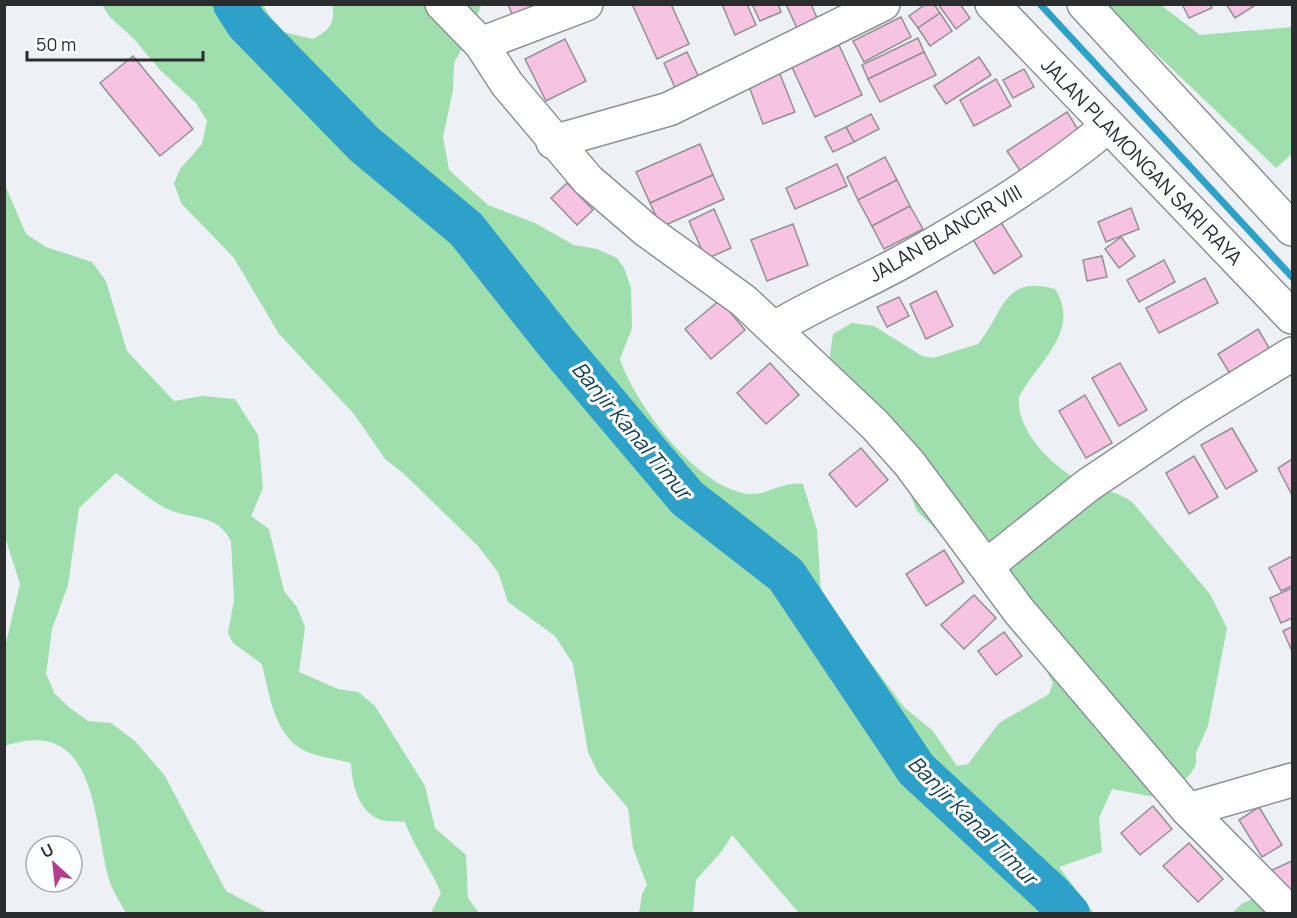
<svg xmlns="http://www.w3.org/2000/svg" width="1297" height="918" viewBox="0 0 1297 918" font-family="Manrope,sans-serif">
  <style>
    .green { fill: #9fdead }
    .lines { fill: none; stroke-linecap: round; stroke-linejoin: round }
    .stream { stroke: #2da1c9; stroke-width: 7 }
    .river { stroke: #2da1c9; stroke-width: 42 }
    .building { fill: #f6c4e2; stroke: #948f92; stroke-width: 1.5 }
    .minor-casing { stroke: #8d9195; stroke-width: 36 }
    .minor { stroke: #fff; stroke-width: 33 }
    .labels { text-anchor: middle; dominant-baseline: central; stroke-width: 6; stroke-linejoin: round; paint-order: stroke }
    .street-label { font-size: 20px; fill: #2b2c2d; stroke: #fdfeff }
    .water-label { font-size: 21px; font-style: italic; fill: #114152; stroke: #fdfeff }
  </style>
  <rect width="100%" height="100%" fill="#edf1f5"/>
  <g class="green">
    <path d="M102,5H263L279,31L313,39C329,30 336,23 332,5H481L474,25L454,63L453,90L443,137L449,170L488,205L535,223L574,245L597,249L617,258L624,268L631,288L632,328L620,359C635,404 698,490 750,494C769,495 783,481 803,484L817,530L822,608L871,663L904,707L933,731L957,766L968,764L999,723L1049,694L1053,683L1012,609L960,552L917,511L909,491L878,449L828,370L833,334L852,323L874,326L922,356L933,358L978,344C1004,313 1003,274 1055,289C1082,331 1037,362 1019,397C1015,432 1057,471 1086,484C1102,491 1119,491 1133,503L1210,594L1227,628L1208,726L1196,753V764L1191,773L1175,790L1155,797L1112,789L1099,818L1102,852L1059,867L1094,913H799L732,835L722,851L696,880L693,913H639L642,894L647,885L633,848L628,808L598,773L588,752L573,664L555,636L508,602L498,572L478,546L403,473L385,459L354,414L279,334L234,258L181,203L174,183L180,169L202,144L207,121L196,103L161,71L134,39L110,17Z"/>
    <path d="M1105,5H1161L1200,35L1292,27V154L1276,168Z"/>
    <path d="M5,185L26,234L46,247L92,262L106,281L127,351L174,401L202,396L235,399L258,435L263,488L251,516L269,529L284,591L297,607L305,627L299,672L338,689L358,692L375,706L425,786L435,828L466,855L468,898L479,913H431L441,893C430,867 414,847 405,822C398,821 388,822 381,820C358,812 352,784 351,763C336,759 318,757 305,751C274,736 269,693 262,664L233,643L228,633L234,600L231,541C215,510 188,522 162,506C146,497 131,484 116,473L79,508L68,585L52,629L46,674L55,694L70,708L88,721L111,723L135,741L165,776L226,891L268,913H126C120,902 111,889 108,876C93,817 96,715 5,746V647L20,584L4,534Z"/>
    <path d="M1253,899L1268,914H1231L1243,903Z"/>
  </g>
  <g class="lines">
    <path class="stream" d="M1040,4L1292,277"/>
    <path class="river" d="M234,4L247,24L364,144L466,229L557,344L687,498L786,575L916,769L1052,895L1069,914"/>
  </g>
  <g class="building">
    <path d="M508,4H535L537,10L514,19Z"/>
    <path d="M632,4H671L689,44L657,59Z"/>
    <path d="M722,4H747L756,25L735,35Z"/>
    <path d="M752,4H778L781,12L760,21Z"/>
    <path d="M786,4H811L820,25L800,35Z"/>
    <path d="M926,4H934L940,13L918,28L909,16Z"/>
    <path d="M938,4H960L970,18L956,29Z"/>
    <path d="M1182,4H1210L1212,8L1189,18Z"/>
    <path d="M1226,4H1253L1254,6L1235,18Z"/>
    <path d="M940,13L952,31L930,46L918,28Z"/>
    <path d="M901,17L911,37L864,62L853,41Z"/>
    <path d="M918,38L924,52L868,79L862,65Z"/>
    <path d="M565,39L586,81L546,101L525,59Z"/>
    <path d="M839,45L862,95L815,117L792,67Z"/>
    <path d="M687,52L702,84L678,94L664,63Z"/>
    <path d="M924,52L936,75L880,102L868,79Z"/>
    <path d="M133,56L193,129L160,156L100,83Z"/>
    <path d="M979,57L991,75L946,104L934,86Z"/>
    <path d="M778,69L795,112L763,124L747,81Z"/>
    <path d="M1024,69L1034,87L1013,98L1003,80Z"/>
    <path d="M996,79L1011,106L974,126L960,100Z"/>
    <path d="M1067,112L1082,136L1023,175L1007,151Z"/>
    <path d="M871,114L879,129L854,142L846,127Z"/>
    <path d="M846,127L854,142L833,152L825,137Z"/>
    <path d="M700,144L713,175L650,203L636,172Z"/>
    <path d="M885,157L897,180L858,200L847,177Z"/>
    <path d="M837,164L847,186L795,209L786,188Z"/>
    <path d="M713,175L724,199L661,227L650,203Z"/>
    <path d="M897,180L910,206L872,226L858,200Z"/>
    <path d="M567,183L593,210L577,225L551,198Z"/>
    <path d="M910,206L923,229L884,249L872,226Z"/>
    <path d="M1131,208L1139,229L1106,242L1098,222Z"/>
    <path d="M714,209L731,248L706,259L689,221Z"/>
    <path d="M997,216L1022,256L994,274L969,233Z"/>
    <path d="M793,224L808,265L767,281L751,240Z"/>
    <path d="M1121,237L1135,256L1119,268L1105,249Z"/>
    <path d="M1102,256L1107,277L1087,281L1083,260Z"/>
    <path d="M1164,260L1175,282L1139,302L1127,280Z"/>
    <path d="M1205,278L1218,303L1159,333L1146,308Z"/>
    <path d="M936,291L953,326L926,339L910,304Z"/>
    <path d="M899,297L909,316L887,327L877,307Z"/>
    <path d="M720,300L745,330L711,359L685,329Z"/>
    <path d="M1258,329L1272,353L1232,377L1218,354Z"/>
    <path d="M770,363L799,395L766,424L737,393Z"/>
    <path d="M1120,363L1147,410L1119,426L1092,378Z"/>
    <path d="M1085,395L1112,443L1086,458L1059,411Z"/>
    <path d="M1232,428L1257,471L1226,489L1201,445Z"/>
    <path d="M861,448L888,480L856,507L829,474Z"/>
    <path d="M1194,456L1218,497L1189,514L1166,473Z"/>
    <path d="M1292,459V495L1278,468Z"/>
    <path d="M944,550L964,582L926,606L906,574Z"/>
    <path d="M1292,556V586L1281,591L1269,568Z"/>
    <path d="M1292,588V618L1281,623L1270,598Z"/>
    <path d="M974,595L996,618L964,649L941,625Z"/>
    <path d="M1292,627V651L1283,631Z"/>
    <path d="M1004,632L1022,656L996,675L978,651Z"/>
    <path d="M1153,806L1172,829L1140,855L1121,833Z"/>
    <path d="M1259,807L1282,845L1262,857L1239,820Z"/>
    <path d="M1189,843L1223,879L1198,902L1163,866Z"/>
    <path d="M1292,861V897L1287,900L1272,870Z"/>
  </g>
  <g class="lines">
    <defs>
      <g id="minor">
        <path d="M442,4L481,44L507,84L588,180L646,230L744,301L875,425L909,463L1019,611L1188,810"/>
        <path d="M992,4L1292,317"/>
        <path d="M1084,4L1292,229"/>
        <path d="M481,44L586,4"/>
        <path d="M553,142L669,109L883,4"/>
        <path d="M775,328C818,302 865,283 909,258C978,219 1047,177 1108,126"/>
        <path d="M988,565L1088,485L1194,414L1292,354"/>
        <path d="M1291,914L1188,810L1292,780"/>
      </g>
    </defs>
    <use href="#minor" class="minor-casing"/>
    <use href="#minor" class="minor"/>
  </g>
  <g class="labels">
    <g class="street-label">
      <text transform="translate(1142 161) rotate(46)">JALAN PLAMONGAN SARI RAYA</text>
      <text transform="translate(945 233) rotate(-30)">JALAN BLANCIR VIII</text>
    </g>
    <g class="water-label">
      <text transform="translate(632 430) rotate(50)">Banjir Kanal Timur</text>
      <text transform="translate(973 820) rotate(45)">Banjir Kanal Timur</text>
    </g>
  </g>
  <rect width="1297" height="918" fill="none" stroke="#2b2c2d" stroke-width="12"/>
  <g transform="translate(54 864) rotate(333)"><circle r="28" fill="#fdfeff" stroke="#a9aaab" stroke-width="1.5"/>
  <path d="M0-4.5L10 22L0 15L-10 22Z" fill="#b53d91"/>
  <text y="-9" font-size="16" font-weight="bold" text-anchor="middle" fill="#2b2c2d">U</text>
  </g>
  <path d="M27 51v9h176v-9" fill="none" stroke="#2b2c2d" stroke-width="3"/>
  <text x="36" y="51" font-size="18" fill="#2b2c2d" stroke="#fdfeff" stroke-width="4.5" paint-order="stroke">50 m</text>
</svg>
